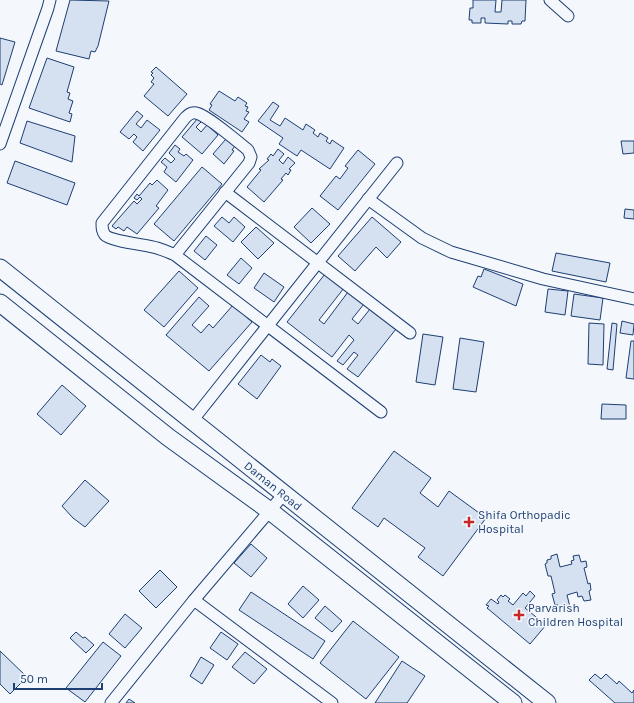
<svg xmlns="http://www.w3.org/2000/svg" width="634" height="703" viewBox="0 0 634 703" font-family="Karla,sans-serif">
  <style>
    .building { fill: #d5e0f0; stroke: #1d3f73 }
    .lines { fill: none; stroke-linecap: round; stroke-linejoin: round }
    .street-casing { stroke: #1d3f73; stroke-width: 13 }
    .primary-casing { stroke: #1d3f73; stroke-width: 19 }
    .street { stroke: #f4f7fb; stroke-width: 11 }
    .primary { stroke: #f4f7fb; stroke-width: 17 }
    .poi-dot { fill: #c62828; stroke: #f4f7fb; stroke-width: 1.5 }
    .labels { text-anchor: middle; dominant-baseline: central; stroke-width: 3; stroke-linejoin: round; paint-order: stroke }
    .street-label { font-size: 12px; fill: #1d3f73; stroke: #f4f7fb }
    .poi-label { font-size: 12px; fill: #1d3f73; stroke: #f4f7fb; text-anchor: start }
  </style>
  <rect width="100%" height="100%" fill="#f4f7fb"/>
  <g class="building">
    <path d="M70,0L109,1L98,46L95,52L91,51L89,59L56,51Z"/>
    <path d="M473,0H496L495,12H501L502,0H526L525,21H522L521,24H512V21H508V24L485,23V18H481V23H472V20H469L470,8H473Z"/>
    <path d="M0,38L15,42L2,85L0,84Z"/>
    <path d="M47,58L74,67L67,92L70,93L68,99L73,101L69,113L72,114L70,122L29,108Z"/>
    <path d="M156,67L187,94L168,116L144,96L154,84L151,82L154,78L151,75L153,73L151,72Z"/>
    <path d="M219,91L235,101L238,97L247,103L245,106L248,107L246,111L249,112L244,119L249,122L242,132L209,110L212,105L210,104Z"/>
    <path d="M273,102L279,106L270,120L280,126L285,118L303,130L306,124L315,130L313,133L318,137L320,133L328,138L326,141L330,144L332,140L344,148L330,169L301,150L297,156L279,144L283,138L258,121Z"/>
    <path d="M137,111L143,116L136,124L141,128L147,120L160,130L143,151L133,142L137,137L134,134L129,139L120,132Z"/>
    <path d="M198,118L202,121L196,127L201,132L207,125L218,135L202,154L182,137Z"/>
    <path d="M27,121L75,136L72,162L20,143Z"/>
    <path d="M226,139L235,146L232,150L234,151L224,164L213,154Z"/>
    <path d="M621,141H634V153L623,154Z"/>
    <path d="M175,145L180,149L178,152L184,156L186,154L193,160L176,182L164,172L167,167L161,162L165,158L171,163L175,159L169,153Z"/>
    <path d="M278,149L284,154L279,160L283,164L288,157L295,163L289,169L291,170L288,175L286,173L281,179L283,180L264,202L247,187L261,170L259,169L269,160L267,159L271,154L273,156Z"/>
    <path d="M358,150L375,164L338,210L320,196L336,176L340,179L348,168L345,166Z"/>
    <path d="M15,161L75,183L67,205L7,183Z"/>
    <path d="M202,167L222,184L174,241L154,224Z"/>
    <path d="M157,180L168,190L156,206L159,208L137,234L127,227L124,231L118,227L116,229L112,226L134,201L137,204L142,199L140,197L137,200L134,198L137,194L139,196L150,183L152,185Z"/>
    <path d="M312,208L330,224L311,243L294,227Z"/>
    <path d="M625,209L634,210V219L624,218Z"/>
    <path d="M222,217L229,223L234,217L245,227L233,242L214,226Z"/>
    <path d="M372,217L401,242L387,258L376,247L355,271L338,256Z"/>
    <path d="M256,227L274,243L258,259L241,242Z"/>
    <path d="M206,236L217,245L205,260L194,251Z"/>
    <path d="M556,253L610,263L606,282L552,271Z"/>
    <path d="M241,258L252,268L239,284L227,275Z"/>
    <path d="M484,269L523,284L516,306L473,287L478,276L481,277Z"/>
    <path d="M179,271L198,288L164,327L144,310Z"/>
    <path d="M264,273L284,287L274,302L254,288Z"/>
    <path d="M325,274L344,288L319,320L324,324L348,292L364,304L352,319L358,324L370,309L396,329L358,377L347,369L358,355L354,352L343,365L337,361L354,340L349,335L332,357L287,322Z"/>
    <path d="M548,289L568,291L565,315L545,312Z"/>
    <path d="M574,294L603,298L600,320L571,316Z"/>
    <path d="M199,297L209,306L192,325L201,333L209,324L213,328L233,305L252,322L209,371L166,335Z"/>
    <path d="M622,321L634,324L633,335L620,333Z"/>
    <path d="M589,323L604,324L603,365L588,364Z"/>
    <path d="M612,323L617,324L613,370L607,369Z"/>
    <path d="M423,334L443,337L435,385L416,382Z"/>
    <path d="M460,338L484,342L476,392L453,389Z"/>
    <path d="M631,341H634V379L626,378Z"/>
    <path d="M261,355L270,362L272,359L281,366L257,399L238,384Z"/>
    <path d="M62,385L86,406L61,435L37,414Z"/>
    <path d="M602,404L626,405V419H601Z"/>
    <path d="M394,451L431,478L420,493L438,507L449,491L486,518L443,576L418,557L425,548L384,518L378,527L352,508Z"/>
    <path d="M85,480L109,501L85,527L73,518L62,506Z"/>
    <path d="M251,544L267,558L251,577L234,563Z"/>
    <path d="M557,554L560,567L572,564L571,561L574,560L573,556L579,555L581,562L586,561L587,567L584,568L588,584L590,583L591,590L589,591L591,600L584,601L582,596L578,597L577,592L567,595L570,607L563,609V606L558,607V605H555L552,594L555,593L551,576H548L545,564L547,563V560L551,559V556Z"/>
    <path d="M160,570L177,587L156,608L139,591Z"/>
    <path d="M303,586L319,600L303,618L288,604Z"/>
    <path d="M530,591L535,596L525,608L546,625L530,644L487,608L489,606L486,605L491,599L498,604L499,602L497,600L501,595L503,597L505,595L510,599L508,601L513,605L523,593L526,596Z"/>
    <path d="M251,592L325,641L313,659L239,610Z"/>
    <path d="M325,606L342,621L332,632L315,618Z"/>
    <path d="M125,614L142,628L125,648L109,634Z"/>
    <path d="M353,621L399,657L366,699L320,663Z"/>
    <path d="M76,632L83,638L85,637L94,645L86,653L70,638Z"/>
    <path d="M221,632L238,644L227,660L210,648Z"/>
    <path d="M103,642L121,656L85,702L66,688Z"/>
    <path d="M0,651L27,677L10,694L0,684Z"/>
    <path d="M245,652L267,669L254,684L232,667Z"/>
    <path d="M201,657L214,665L202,684L190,676Z"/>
    <path d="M402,661L425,676L407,703H375Z"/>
    <path d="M595,674L601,679L606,674L617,684L619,681L632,693L634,690V703H615L589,680Z"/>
    <path d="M129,699L135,703H126Z"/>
  </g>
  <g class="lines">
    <defs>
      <g id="street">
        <path d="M550,0L568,16"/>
        <path d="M0,144L48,8L50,0"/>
        <path d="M225,192L410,333"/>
        <path d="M368,199L422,238L451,252L543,279L634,299"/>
        <path d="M175,255L249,163L251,157L248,150C238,142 207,115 196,113C191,112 188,115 185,118L102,223C102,228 102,231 105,235C110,241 147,245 157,248C163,250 169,252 175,255L381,412"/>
        <path d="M192,421L397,163"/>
        <path d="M194,600L332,703"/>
        <path d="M111,703L194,600L284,494"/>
      </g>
      <g id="primary">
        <path d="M0,268L547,703"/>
        <path d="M0,303L168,437L270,511L513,703"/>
      </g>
    </defs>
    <use href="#street" class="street-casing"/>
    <use href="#primary" class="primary-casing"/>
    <use href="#street" class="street"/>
    <use href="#primary" class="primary"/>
  </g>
  <g class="poi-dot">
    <path d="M467 516h4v4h4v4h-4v4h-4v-4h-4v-4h4z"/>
    <path d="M517 609h4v4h4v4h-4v4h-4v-4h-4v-4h4z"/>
  </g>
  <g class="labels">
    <g class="street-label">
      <text transform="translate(273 486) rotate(39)">Daman Road</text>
    </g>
    <g class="poi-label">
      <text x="478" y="515">Shifa Orthopadic<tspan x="478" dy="14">Hospital</tspan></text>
      <text x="528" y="608">Parvarish<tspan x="528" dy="14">Children Hospital</tspan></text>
    </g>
  </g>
  <path d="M14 683v6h88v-6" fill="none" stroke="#1d3f73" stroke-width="2"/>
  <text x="20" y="683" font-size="12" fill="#1d3f73" stroke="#f4f7fb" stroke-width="3" paint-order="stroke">50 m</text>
</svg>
